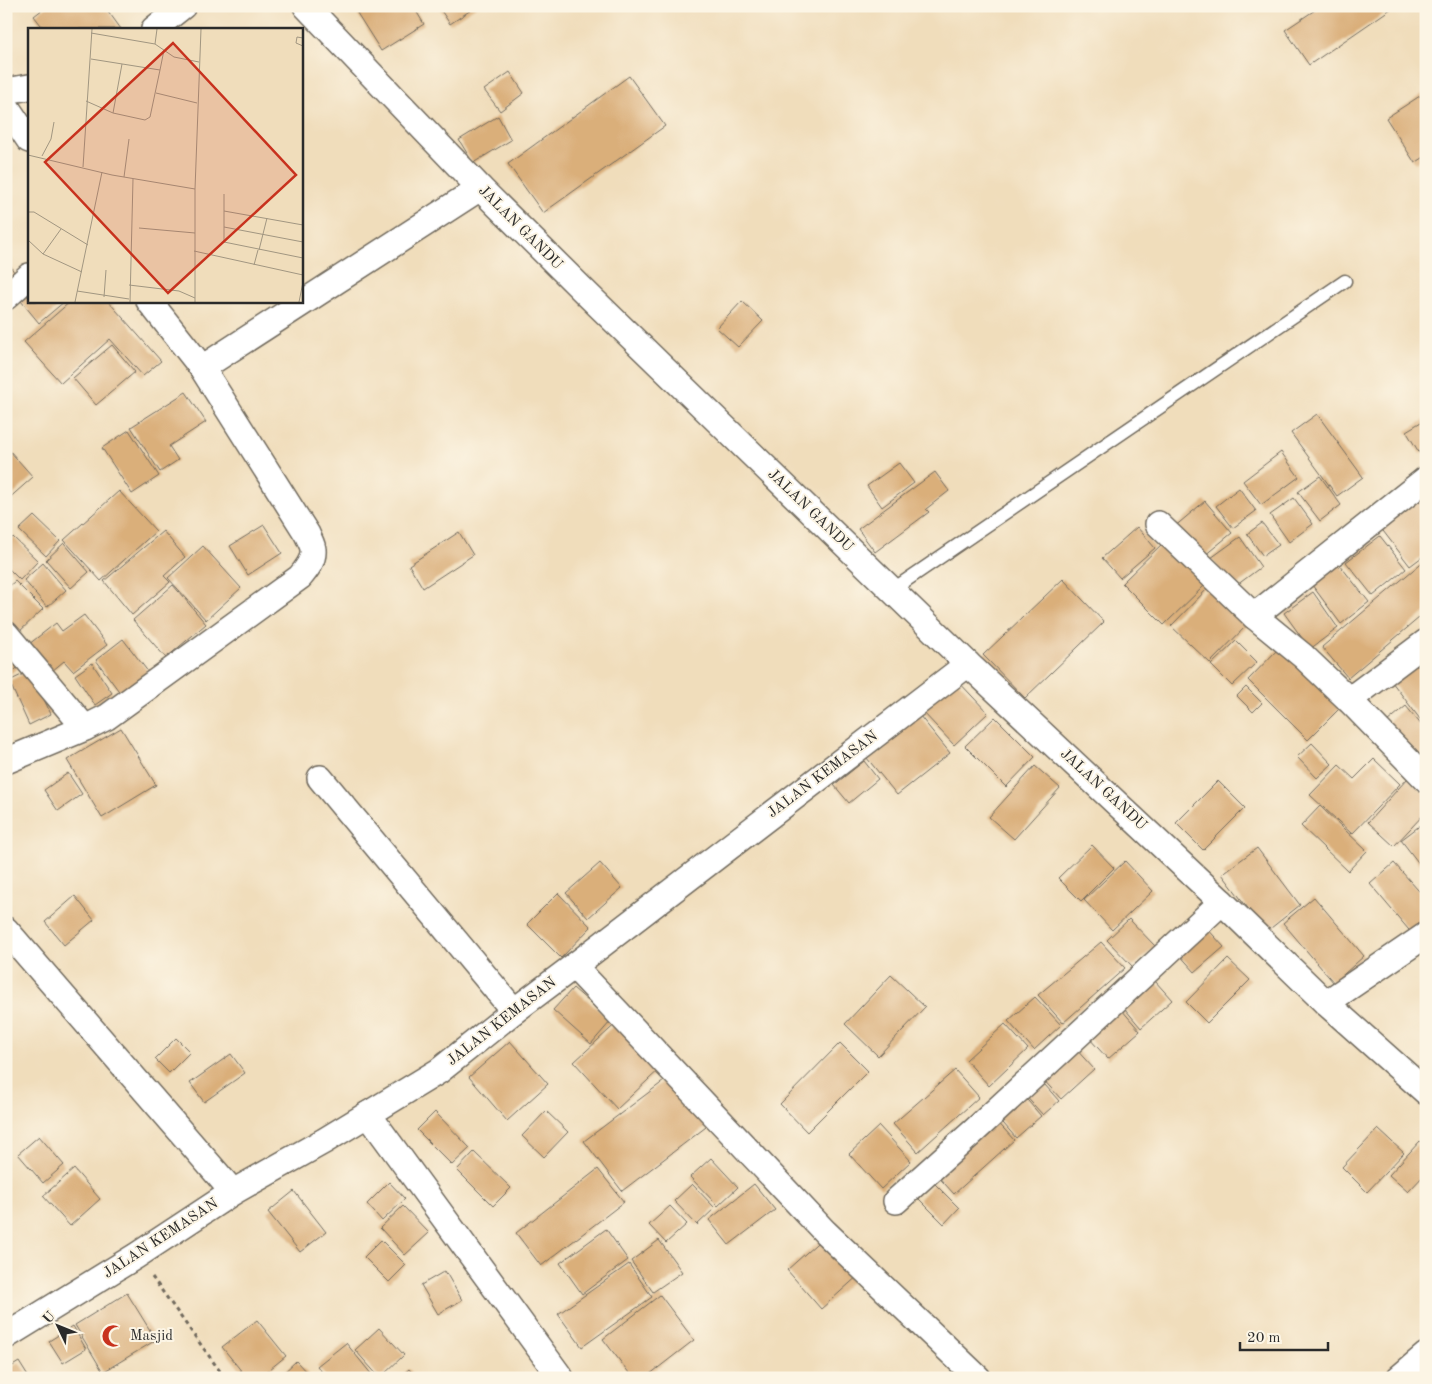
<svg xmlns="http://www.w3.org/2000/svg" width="1432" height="1384" viewBox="0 0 1432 1384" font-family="'Old Standard TT',serif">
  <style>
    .building { fill: #daaf7a }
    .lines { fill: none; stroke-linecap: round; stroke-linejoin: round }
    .lane-casing { stroke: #70695d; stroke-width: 15 }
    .street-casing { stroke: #70695d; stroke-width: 28 }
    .path { stroke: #70695d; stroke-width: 3; stroke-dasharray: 4 4; stroke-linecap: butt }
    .lane { stroke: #fff; stroke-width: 12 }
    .street { stroke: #fff; stroke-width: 25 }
    .labels { text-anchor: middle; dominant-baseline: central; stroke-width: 4; stroke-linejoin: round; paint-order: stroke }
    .street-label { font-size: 15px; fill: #2b2b2b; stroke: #fcf5e5 }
    .poi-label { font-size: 15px; fill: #2b2b2b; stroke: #fcf5e5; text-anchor: start }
    .inset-road { fill: none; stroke: #a19681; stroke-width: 1 }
    .view { fill: #c8321e; fill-opacity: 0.15; stroke: #c8321e; stroke-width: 2.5 }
    .inset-edge { fill: none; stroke: #2b2b2b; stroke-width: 2.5 }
  </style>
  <rect width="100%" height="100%" fill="#fcf5e5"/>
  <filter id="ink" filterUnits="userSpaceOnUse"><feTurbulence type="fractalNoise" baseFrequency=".02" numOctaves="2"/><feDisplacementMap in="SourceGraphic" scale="10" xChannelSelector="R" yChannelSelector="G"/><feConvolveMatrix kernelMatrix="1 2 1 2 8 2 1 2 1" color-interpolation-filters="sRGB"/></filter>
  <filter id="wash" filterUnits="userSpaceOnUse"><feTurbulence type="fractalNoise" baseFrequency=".0096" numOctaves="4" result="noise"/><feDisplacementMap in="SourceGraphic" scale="20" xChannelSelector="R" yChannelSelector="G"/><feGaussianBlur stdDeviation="1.12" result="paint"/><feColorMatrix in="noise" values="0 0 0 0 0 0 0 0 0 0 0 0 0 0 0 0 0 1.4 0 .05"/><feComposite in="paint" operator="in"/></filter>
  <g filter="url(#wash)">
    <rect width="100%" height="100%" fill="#f0ddbb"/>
    <g id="blocks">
      <g class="building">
        <path d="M47,6H114L108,11L121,29H44L34,16Z"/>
        <path d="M369,6H413L424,24L381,51L357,13Z"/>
        <path d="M438,6H477L450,24Z"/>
        <path d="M1321,6H1395L1309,65L1285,30Z"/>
        <path d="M510,72L524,93L500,111L484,90Z"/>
        <path d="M629,76L665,126L543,213L508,164Z"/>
        <path d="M1426,92V156L1415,163L1386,118Z"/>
        <path d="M498,116L511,140L473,163L459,140Z"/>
        <path d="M6,259L17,277L6,283Z"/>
        <path d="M29,295V301H65L39,323L21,301Z"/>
        <path d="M71,301H108L161,361L143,376L110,339L61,383L24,342Z"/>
        <path d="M742,301L763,321L738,347L717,328Z"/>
        <path d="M112,345L135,372L96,405L73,378Z"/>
        <path d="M186,392L206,422L169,446L178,460L160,472L131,427Z"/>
        <path d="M1317,414L1363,477L1337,496L1291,433Z"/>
        <path d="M1426,419V450L1420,454L1406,431Z"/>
        <path d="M129,430L159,476L132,494L102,448Z"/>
        <path d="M9,450L33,477L6,501V453Z"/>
        <path d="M1281,452L1299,477L1261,505L1243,481Z"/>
        <path d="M899,463L914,483L882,507L867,486Z"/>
        <path d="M935,472L949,491L926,509L929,512L875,552L858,529Z"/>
        <path d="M1320,476L1341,505L1320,521L1298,492Z"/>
        <path d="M1239,488L1256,511L1233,528L1216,506Z"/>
        <path d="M119,491L156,531L101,581L64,540Z"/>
        <path d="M1426,493V554L1410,566L1380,527Z"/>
        <path d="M1294,498L1313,524L1289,542L1270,515Z"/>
        <path d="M1205,501L1232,533L1199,560L1173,528Z"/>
        <path d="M34,516L60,541L46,556L19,530Z"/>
        <path d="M1262,523L1279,545L1263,556L1247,534Z"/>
        <path d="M264,525L282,553L248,575L230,546Z"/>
        <path d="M1137,527L1155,548L1120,578L1102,558Z"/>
        <path d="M163,531L185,557L164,576L170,582L132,615L104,581Z"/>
        <path d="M459,532L473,555L423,588L409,565Z"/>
        <path d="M1380,536L1406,569L1373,596L1346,562Z"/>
        <path d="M13,537L38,561L20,580L6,566V544Z"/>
        <path d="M1240,537L1261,567L1233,588L1211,558Z"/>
        <path d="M1166,540L1207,583L1164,625L1122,583Z"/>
        <path d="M64,543L89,572L71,588L46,560Z"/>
        <path d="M203,546L241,588L206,620L168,578Z"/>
        <path d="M1426,559V612L1348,678L1322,647Z"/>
        <path d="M43,563L66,590L47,607L24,580Z"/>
        <path d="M1339,564L1369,602L1341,624L1312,585Z"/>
        <path d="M1063,579L1104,622L1025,698L983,655Z"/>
        <path d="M15,581L43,609L16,635L6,624V589Z"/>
        <path d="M1212,584L1251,621L1210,663L1171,626Z"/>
        <path d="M173,585L206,624L166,658L133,620Z"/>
        <path d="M1313,592L1338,628L1310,649L1284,613Z"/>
        <path d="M84,615L107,645L73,671L64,661L46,676L24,648L56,623L62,631Z"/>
        <path d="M123,639L149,673L121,694L96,660Z"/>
        <path d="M1236,641L1257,662L1232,686L1211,665Z"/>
        <path d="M1280,647L1341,707L1308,740L1248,680Z"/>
        <path d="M6,648L21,665L6,677Z"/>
        <path d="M1423,657L1426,660V721L1423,723L1392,682Z"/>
        <path d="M92,663L112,693L95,705L75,675Z"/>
        <path d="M30,671L51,714L29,725L9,681Z"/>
        <path d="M956,679L988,713L954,745L922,711Z"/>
        <path d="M1246,687L1262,703L1253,712L1237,696Z"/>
        <path d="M1406,706L1423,727L1426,725V765L1387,722Z"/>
        <path d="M915,710L950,753L897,795L862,752Z"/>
        <path d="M995,717L1035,757L1006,787L965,746Z"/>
        <path d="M121,728L156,785L102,818L67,760Z"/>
        <path d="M1312,743L1332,764L1317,778L1297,757Z"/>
        <path d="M1374,759L1400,784L1352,834L1310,795L1339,765L1354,779Z"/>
        <path d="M864,761L878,779L849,803L834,785Z"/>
        <path d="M1035,766L1060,788L1014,839L989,817Z"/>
        <path d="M68,773L82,794L58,811L44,790Z"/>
        <path d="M1408,778L1426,795V812L1394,846L1368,822Z"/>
        <path d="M1218,781L1245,808L1203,850L1176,823Z"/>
        <path d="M1320,806L1367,851L1348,871L1301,826Z"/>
        <path d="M1426,821V868L1424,870L1401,840Z"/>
        <path d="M1092,845L1114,868L1081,901L1058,878Z"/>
        <path d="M1257,848L1300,905L1266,932L1222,874Z"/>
        <path d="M1125,861L1153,891L1112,930L1084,900Z"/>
        <path d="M600,863L622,888L588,918L566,893Z"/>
        <path d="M1394,863L1426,899V926L1414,936L1370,884Z"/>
        <path d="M558,893L591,927L561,958L527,924Z"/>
        <path d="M75,896L94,920L64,945L45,922Z"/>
        <path d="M1314,897L1364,956L1334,983L1283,923Z"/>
        <path d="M1129,919L1155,946L1133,967L1107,940Z"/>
        <path d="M1205,926L1224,947L1195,972L1177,952Z"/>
        <path d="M1101,942L1125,968L1063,1023L1038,995Z"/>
        <path d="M1228,959L1250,980L1207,1023L1186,1002Z"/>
        <path d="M891,975L925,1007L878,1056L845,1024Z"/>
        <path d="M1155,981L1172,1000L1141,1028L1125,1009Z"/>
        <path d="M573,988L611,1021L591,1044L553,1010Z"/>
        <path d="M1035,997L1061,1025L1034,1050L1008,1021Z"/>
        <path d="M1121,1009L1140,1031L1108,1059L1088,1037Z"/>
        <path d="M621,1019L663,1066L617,1109L574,1062Z"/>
        <path d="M1005,1024L1028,1049L989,1086L966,1060Z"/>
        <path d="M176,1038L190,1052L169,1073L155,1059Z"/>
        <path d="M510,1041L548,1084L507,1121L469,1077Z"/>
        <path d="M840,1043L868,1071L807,1132L780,1104Z"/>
        <path d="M1074,1047L1094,1069L1061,1099L1040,1076Z"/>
        <path d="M231,1054L245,1073L204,1102L190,1083Z"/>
        <path d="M955,1070L979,1097L918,1152L893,1124Z"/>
        <path d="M672,1075L710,1124L622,1191L584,1141Z"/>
        <path d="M1038,1077L1059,1101L1043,1115L1022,1092Z"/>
        <path d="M1022,1094L1041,1116L1016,1138L997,1116Z"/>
        <path d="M546,1111L568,1132L544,1157L522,1136Z"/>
        <path d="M435,1112L470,1148L452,1165L417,1130Z"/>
        <path d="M994,1118L1014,1140L954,1194L934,1172Z"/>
        <path d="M879,1126L911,1161L881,1189L849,1154Z"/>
        <path d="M1378,1129L1404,1153L1367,1192L1342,1167Z"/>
        <path d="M39,1136L64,1165L43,1183L18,1154Z"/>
        <path d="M1420,1141L1426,1146V1173L1408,1192L1389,1175Z"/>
        <path d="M474,1152L511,1188L493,1206L457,1170Z"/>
        <path d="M711,1158L738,1187L718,1206L690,1177Z"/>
        <path d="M74,1169L100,1199L70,1226L43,1196Z"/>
        <path d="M598,1169L624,1202L541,1266L516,1233Z"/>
        <path d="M389,1182L405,1199L382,1221L367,1204Z"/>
        <path d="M934,1183L959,1208L944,1224L919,1199Z"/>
        <path d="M692,1184L715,1208L697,1225L674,1201Z"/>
        <path d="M754,1184L775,1210L729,1245L709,1220Z"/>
        <path d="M294,1191L326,1232L300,1252L268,1212Z"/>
        <path d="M403,1206L429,1233L405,1255L380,1228Z"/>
        <path d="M670,1206L687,1224L666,1243L649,1225Z"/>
        <path d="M606,1229L628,1260L582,1294L560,1263Z"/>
        <path d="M825,1236L859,1275L821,1309L787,1270Z"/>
        <path d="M381,1240L406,1265L389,1282L364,1257Z"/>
        <path d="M659,1240L682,1272L653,1292L631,1261Z"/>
        <path d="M629,1264L652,1297L582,1347L558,1314Z"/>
        <path d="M445,1271L462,1300L438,1314L421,1285Z"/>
        <path d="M127,1293L156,1340L103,1372L75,1325Z"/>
        <path d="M660,1295L694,1340L645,1378H633L603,1339Z"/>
        <path d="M257,1320L286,1356L259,1378H247L222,1347Z"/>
        <path d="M73,1326L86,1349L63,1363L49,1341Z"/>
        <path d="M379,1328L404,1355L380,1378L355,1350Z"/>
        <path d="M346,1343L372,1375L369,1378H327L317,1366Z"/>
        <path d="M296,1361L309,1375L306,1378H278Z"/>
        <path d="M19,1362L29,1378H6V1370Z"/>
        <path d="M409,1369L416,1378H399Z"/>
      </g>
    </g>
  </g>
  <g filter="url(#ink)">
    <use href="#blocks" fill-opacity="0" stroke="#70695d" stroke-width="1"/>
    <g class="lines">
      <defs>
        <path id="lane" d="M892,590L1345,281"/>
        <g id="street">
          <path d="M306,6L480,188L589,296L968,664L1222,902L1326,1003L1426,1092"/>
          <path d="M154,29L183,6"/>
          <path d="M6,91L29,87"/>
          <path d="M6,106L29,140"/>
          <path d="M6,297L29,276"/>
          <path d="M202,368L480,188"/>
          <path d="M1158,524L1254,616L1303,656L1349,700L1426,779"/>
          <path d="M1254,616L1426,479"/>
          <path d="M6,634L85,728L107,717L300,577C306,570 314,560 313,550C313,545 309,539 307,534L202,368L149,301"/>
          <path d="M1349,700L1426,642"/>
          <path d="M6,761L85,728"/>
          <path d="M320,778L514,1011"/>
          <path d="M6,930L233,1192"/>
          <path d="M574,966L825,1232L978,1378"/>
          <path d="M1326,1003L1426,935"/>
          <path d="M368,1114L561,1378"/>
          <path d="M896,1201L974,1131L1222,902"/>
          <path d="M6,1336L136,1256L233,1192L324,1141L439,1071L514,1011L574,966L968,664"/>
          <path d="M1399,1378L1426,1355"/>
        </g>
      </defs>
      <use href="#lane" class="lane-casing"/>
      <use href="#street" class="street-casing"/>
      <path class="path" d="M152,1277L225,1378"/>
      <use href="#lane" class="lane"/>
      <use href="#street" class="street"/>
    </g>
  </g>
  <defs>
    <symbol id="mosque-bare" viewBox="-9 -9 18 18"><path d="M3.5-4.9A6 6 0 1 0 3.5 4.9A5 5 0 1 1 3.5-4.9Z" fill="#c8321e" stroke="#fcf5e5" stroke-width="2.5" paint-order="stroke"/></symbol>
  </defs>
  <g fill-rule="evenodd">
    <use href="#mosque-bare" x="97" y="1320" width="32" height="32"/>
  </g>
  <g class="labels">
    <g class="street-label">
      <text transform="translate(520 228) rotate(45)">JALAN GANDU</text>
      <text transform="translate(810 511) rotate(44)">JALAN GANDU</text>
      <text transform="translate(823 775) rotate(-37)">JALAN KEMASAN</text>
      <text transform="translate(1103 790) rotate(43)">JALAN GANDU</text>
      <text transform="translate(502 1022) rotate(-38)">JALAN KEMASAN</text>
      <text transform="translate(161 1239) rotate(-33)">JALAN KEMASAN</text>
    </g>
    <g class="poi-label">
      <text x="130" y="1336">Masjid</text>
    </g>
  </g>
  <g transform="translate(28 28)">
    <rect width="275" height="275" fill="#f0ddbb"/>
    <path class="inset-road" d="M63,5L127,16L146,29L171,34M275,10L269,9L268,15L275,18M127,16L129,1M63,31L132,42L136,22M94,36L85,85L117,92L122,89L132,42M128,65L169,75M58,73L85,85M0,127L84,147L167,161M14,128L23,111L26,94M55,139L64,1M96,149L101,111M196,166V214L275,230M196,183L275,197M0,184H6L60,217M196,199L275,214M111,200L167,205M0,212L15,226L54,244M231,222L239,190M166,223L275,247M15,226L33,201M226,237L230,222M101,257L151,263L167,270M49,263L101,271M76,269L78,242M47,274L74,144M102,274L105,151M167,274V161L173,1M271,274L275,254"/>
    <path class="view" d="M145,15L268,147L140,265L17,134Z"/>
    <rect width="275" height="275" class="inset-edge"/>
  </g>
  <rect width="1432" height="1384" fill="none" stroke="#fcf5e5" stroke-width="25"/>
  <g transform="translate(58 1326) rotate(313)" stroke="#fcf5e5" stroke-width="4" paint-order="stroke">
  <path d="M0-4L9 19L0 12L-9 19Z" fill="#2b2b2b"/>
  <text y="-8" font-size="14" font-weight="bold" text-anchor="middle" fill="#2b2b2b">U</text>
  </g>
  <path d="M1240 1342v8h88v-8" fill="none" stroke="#2b2b2b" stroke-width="2.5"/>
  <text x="1247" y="1342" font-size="15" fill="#2b2b2b" stroke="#fcf5e5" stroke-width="4" paint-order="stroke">20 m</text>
</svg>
